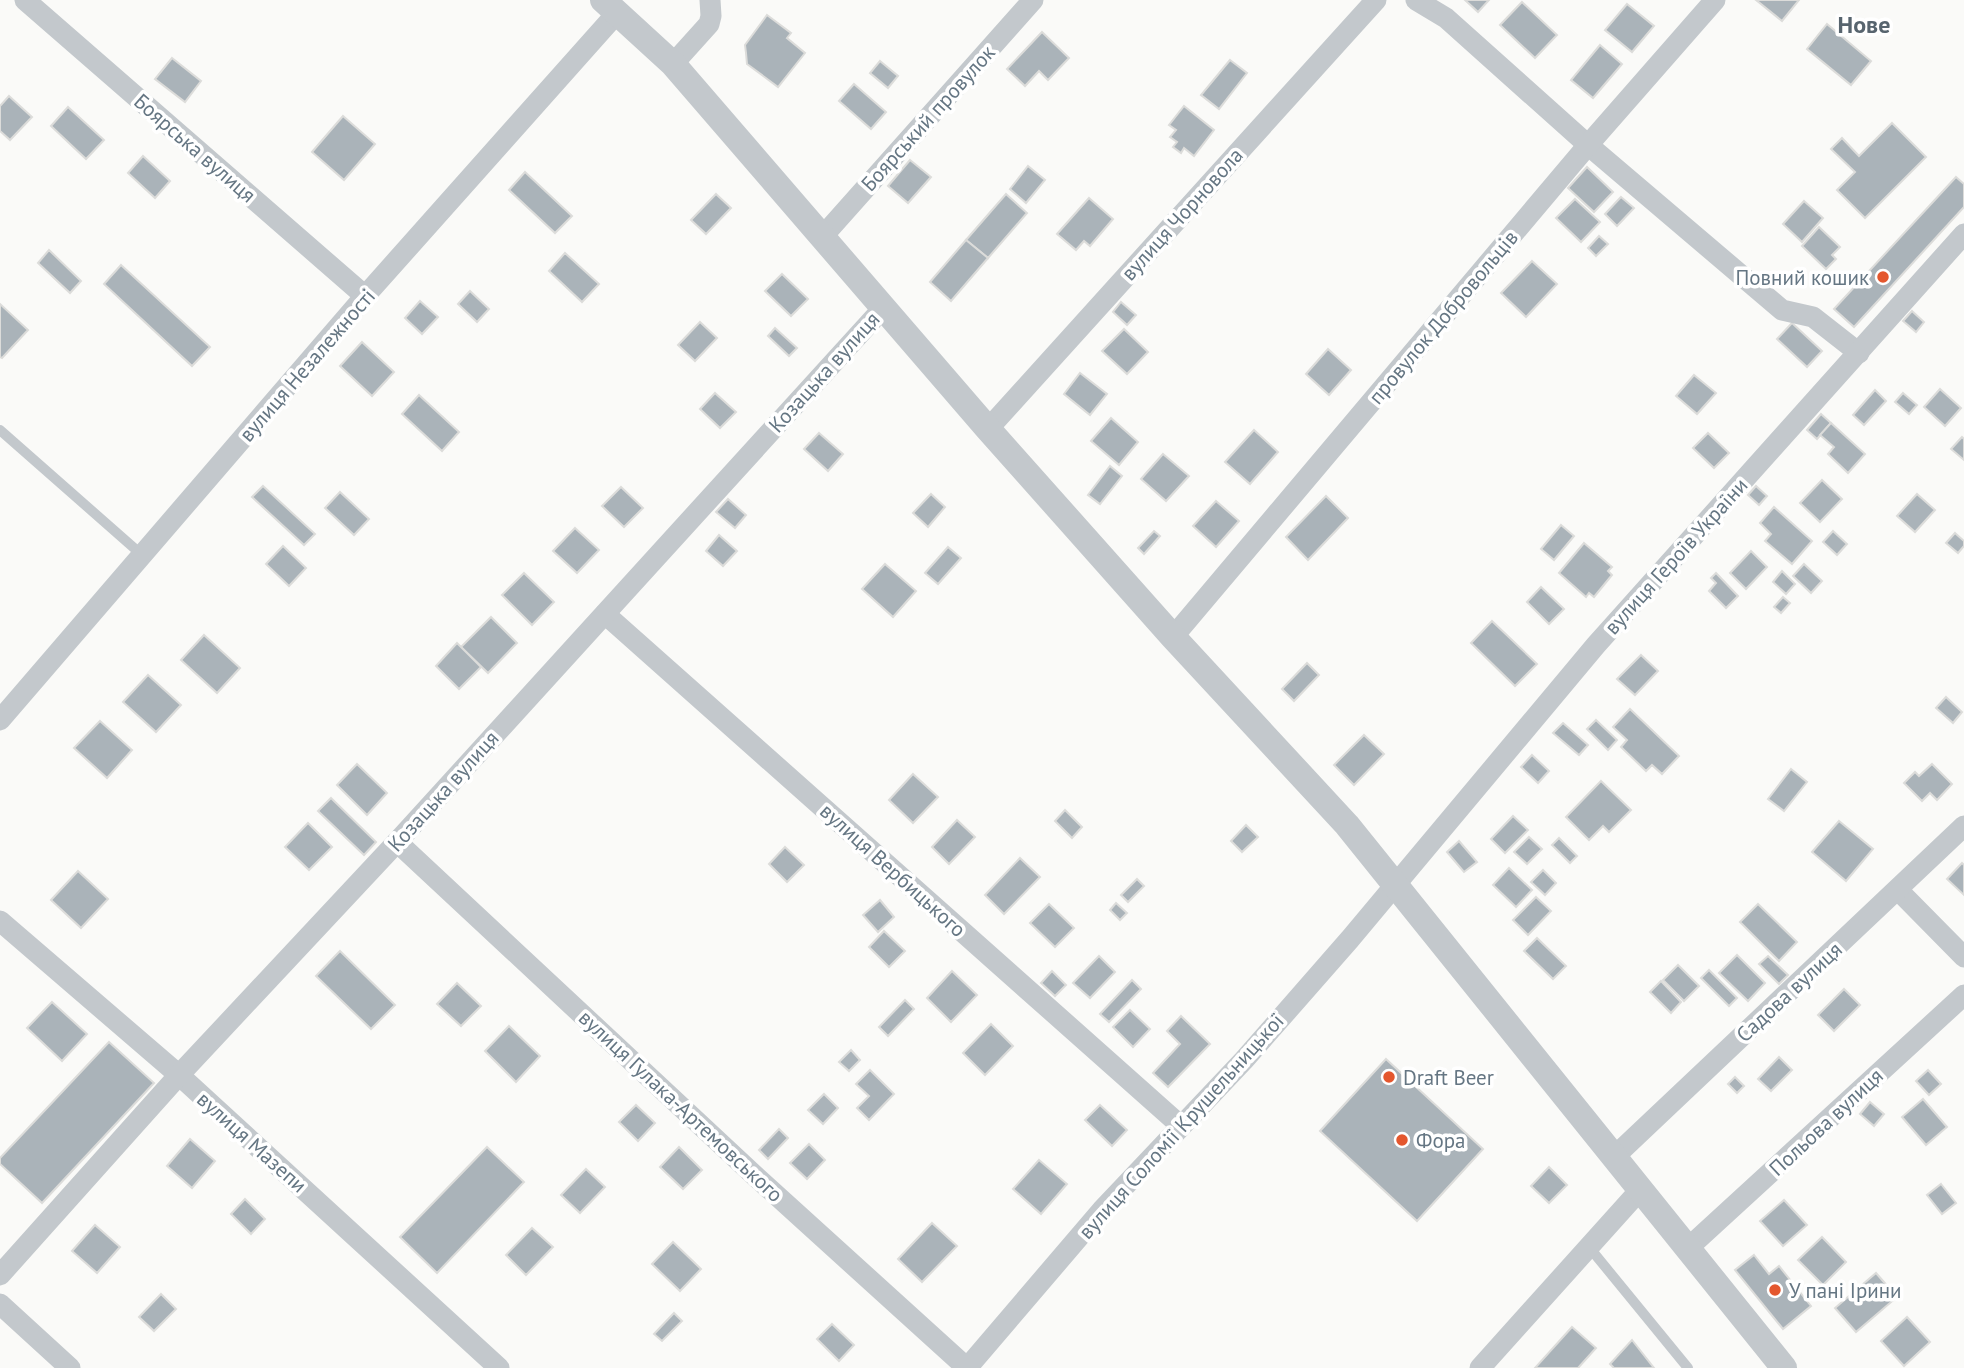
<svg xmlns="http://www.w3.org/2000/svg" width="1964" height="1368" viewBox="0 0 1964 1368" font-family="'PT Sans',sans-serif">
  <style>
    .building { fill: #aab3b9; stroke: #dcdcda; stroke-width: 2 }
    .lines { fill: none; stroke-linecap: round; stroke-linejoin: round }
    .service { stroke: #c3c8cc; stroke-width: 10 }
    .minor { stroke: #c3c8cc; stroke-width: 21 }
    .tertiary { stroke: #c3c8cc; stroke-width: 26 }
    .poi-dot { fill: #e4572e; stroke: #fff; stroke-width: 2.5 }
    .labels { text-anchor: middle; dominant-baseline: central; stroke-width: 7; stroke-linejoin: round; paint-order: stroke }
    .street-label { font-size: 21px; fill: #657683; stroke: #fff }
    .poi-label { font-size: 21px; fill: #657683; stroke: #fff; text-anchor: start }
    .quarter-label { font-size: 24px; font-weight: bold; fill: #57646e; stroke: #fff }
  </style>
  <rect width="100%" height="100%" fill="#fafaf8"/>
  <g class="building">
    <path d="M1465,0H1489L1478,12Z"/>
    <path d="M1756,0H1799L1782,21Z"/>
    <path d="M1522,2L1557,35L1535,58L1500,25Z"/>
    <path d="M1627,4L1654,26L1632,52L1605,30Z"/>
    <path d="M767,15L791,33L787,38L805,53L778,87L747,64L746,53L745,45Z"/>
    <path d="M1827,24L1871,61L1851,85L1807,49Z"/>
    <path d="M1042,32L1069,58L1048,80L1039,71L1025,86L1007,69Z"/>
    <path d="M1600,45L1622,64L1593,98L1571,80Z"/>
    <path d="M172,58L201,81L185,102L155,79Z"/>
    <path d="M1230,60L1247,73L1219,109L1201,95Z"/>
    <path d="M880,61L898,76L888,88L870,73Z"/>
    <path d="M854,84L886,112L871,129L839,101Z"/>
    <path d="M9,96L32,117L10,140L0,131V106Z"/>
    <path d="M1184,106L1214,130L1194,156L1184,148L1181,153L1173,147L1177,142L1170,137L1176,130L1169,125Z"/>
    <path d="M68,107L104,140L86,159L51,126Z"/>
    <path d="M343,116L375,144L344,180L312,152Z"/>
    <path d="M1892,123L1926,157L1865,218L1837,190L1855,172L1831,149L1842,138L1859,156Z"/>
    <path d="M143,156L170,181L155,198L128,173Z"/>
    <path d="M910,160L931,177L908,203L888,186Z"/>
    <path d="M1028,166L1045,180L1026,203L1010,189Z"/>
    <path d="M1587,167L1613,192L1594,212L1568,188Z"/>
    <path d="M525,172L572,216L555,233L509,190Z"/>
    <path d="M1956,177L1964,184V207L1854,327L1834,309Z"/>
    <path d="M716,194L731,208L706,234L691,220Z"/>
    <path d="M1006,194L1027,213L988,258L966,240Z"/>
    <path d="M1621,197L1634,208L1617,226L1605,214Z"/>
    <path d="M1089,198L1113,219L1090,246L1084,241L1076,250L1057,234Z"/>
    <path d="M1575,199L1600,222L1581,242L1556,218Z"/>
    <path d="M1804,201L1823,218L1802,242L1783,224Z"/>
    <path d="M1819,227L1840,247L1832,255L1836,259L1826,269L1802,246Z"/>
    <path d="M1599,236L1608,244L1596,256L1588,248Z"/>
    <path d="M966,240L988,258L951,301L930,282Z"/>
    <path d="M49,250L81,281L70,293L38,263Z"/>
    <path d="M565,253L599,284L582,302L549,271Z"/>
    <path d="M1532,261L1557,284L1526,317L1501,293Z"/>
    <path d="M121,265L210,347L192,366L104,284Z"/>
    <path d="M782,274L808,299L791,316L765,291Z"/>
    <path d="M470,291L489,309L477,322L458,304Z"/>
    <path d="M420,301L438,317L422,334L405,318Z"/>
    <path d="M1121,302L1136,315L1127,325L1113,312Z"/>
    <path d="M0,304L28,330L2,358L0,357Z"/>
    <path d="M1912,311L1924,322L1916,332L1903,321Z"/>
    <path d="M700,322L717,338L695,361L678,345Z"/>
    <path d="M1792,323L1822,351L1807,367L1777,339Z"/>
    <path d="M775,328L797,348L789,356L768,336Z"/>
    <path d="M1124,329L1148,352L1127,374L1102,351Z"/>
    <path d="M362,342L394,372L372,396L340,366Z"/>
    <path d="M1328,349L1351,370L1329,395L1306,374Z"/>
    <path d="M1080,373L1107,394L1090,415L1064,394Z"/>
    <path d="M1694,375L1716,393L1697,414L1676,396Z"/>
    <path d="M1940,389L1961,408L1945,426L1924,407Z"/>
    <path d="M1875,390L1886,401L1864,425L1853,415Z"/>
    <path d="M715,393L736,412L720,428L700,409Z"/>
    <path d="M1903,393L1917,405L1909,414L1895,402Z"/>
    <path d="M419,395L459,432L442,451L402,414Z"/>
    <path d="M1821,414L1831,423L1817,439L1807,430Z"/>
    <path d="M1111,418L1138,442L1119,465L1091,441Z"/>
    <path d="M1831,423L1865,454L1848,473L1828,454L1834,447L1820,435Z"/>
    <path d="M1254,430L1278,452L1250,484L1225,462Z"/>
    <path d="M819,433L843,454L828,471L804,449Z"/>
    <path d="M1708,433L1729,453L1714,468L1693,448Z"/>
    <path d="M1962,437L1964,439V460L1951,449Z"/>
    <path d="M1163,454L1189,476L1166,501L1141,479Z"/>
    <path d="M1110,466L1122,476L1100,504L1088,495Z"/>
    <path d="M1822,480L1842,499L1820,522L1800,503Z"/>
    <path d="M263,486L315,534L304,545L252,497Z"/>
    <path d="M1756,486L1767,496L1759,505L1748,495Z"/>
    <path d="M621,487L643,508L624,527L602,506Z"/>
    <path d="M340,492L369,519L354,535L325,508Z"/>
    <path d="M931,494L945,507L928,527L913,513Z"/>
    <path d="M1917,494L1935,510L1915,532L1897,516Z"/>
    <path d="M1326,496L1348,518L1308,560L1286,537Z"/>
    <path d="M728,499L746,515L735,528L716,512Z"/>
    <path d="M1216,501L1239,521L1216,547L1193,526Z"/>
    <path d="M1774,507L1812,541L1792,564L1765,541L1771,534L1760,523Z"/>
    <path d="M1561,525L1574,536L1554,560L1541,549Z"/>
    <path d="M575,528L599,550L577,573L553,551Z"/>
    <path d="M1154,531L1160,536L1144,554L1138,548Z"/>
    <path d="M1833,531L1847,544L1837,555L1823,542Z"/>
    <path d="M1955,533L1964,541V546L1958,553L1946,543Z"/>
    <path d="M719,535L737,551L723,566L706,551Z"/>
    <path d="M1584,543L1612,567L1608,571L1612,575L1594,597L1589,593L1586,597L1559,573Z"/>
    <path d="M283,546L306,568L289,586L266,564Z"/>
    <path d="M948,547L961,558L938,584L925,573Z"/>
    <path d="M1751,551L1767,567L1746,589L1730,573Z"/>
    <path d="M885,564L916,591L893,617L862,589Z"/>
    <path d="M1804,564L1822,581L1811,593L1793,576Z"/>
    <path d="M1782,571L1795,584L1786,594L1773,582Z"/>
    <path d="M524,573L554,602L532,625L502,595Z"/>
    <path d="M1716,573L1738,596L1726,608L1709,591L1716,583L1711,578Z"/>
    <path d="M1541,587L1564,609L1549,624L1527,602Z"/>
    <path d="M1783,597L1790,603L1781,613L1774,607Z"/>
    <path d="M491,617L517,643L488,673L461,647Z"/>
    <path d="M1492,621L1537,664L1515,686L1471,643Z"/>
    <path d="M204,635L240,668L217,693L181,660Z"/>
    <path d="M457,643L481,667L459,689L436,666Z"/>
    <path d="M1641,655L1658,671L1635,695L1617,679Z"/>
    <path d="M1307,663L1319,675L1294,701L1282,689Z"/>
    <path d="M148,675L181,705L156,732L123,702Z"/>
    <path d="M1946,697L1962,712L1953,723L1936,708Z"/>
    <path d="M1630,709L1679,756L1662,774L1652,765L1646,771L1621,747L1627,740L1613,727Z"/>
    <path d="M1596,720L1617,740L1608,750L1587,729Z"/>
    <path d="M100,721L132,750L107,778L74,748Z"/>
    <path d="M1563,723L1588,745L1579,755L1553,733Z"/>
    <path d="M1364,735L1384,754L1354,785L1334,765Z"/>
    <path d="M1532,755L1549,771L1538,783L1521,767Z"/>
    <path d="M357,764L387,793L367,815L337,785Z"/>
    <path d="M1932,764L1952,784L1937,800L1930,793L1922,801L1904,783L1915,772L1919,776Z"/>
    <path d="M1791,769L1807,782L1784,811L1768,799Z"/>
    <path d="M913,774L938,797L913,823L889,800Z"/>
    <path d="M1601,781L1631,810L1609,832L1603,826L1589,840L1566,817Z"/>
    <path d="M331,798L376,842L364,855L318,811Z"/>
    <path d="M1065,810L1082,827L1072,838L1055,821Z"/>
    <path d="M1513,816L1528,830L1505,853L1491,839Z"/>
    <path d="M957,820L975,837L949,864L932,847Z"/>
    <path d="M1839,821L1873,849L1846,881L1812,852Z"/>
    <path d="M308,823L332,847L309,870L285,847Z"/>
    <path d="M1246,825L1258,837L1242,852L1231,841Z"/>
    <path d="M1529,837L1542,849L1527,864L1514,852Z"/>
    <path d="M1559,838L1577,856L1570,863L1552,845Z"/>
    <path d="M1459,841L1477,862L1464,872L1447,852Z"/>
    <path d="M785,847L804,865L787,882L769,864Z"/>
    <path d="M1020,858L1040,877L1004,914L985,895Z"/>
    <path d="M1962,863L1964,865V895L1947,879Z"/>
    <path d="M1509,868L1532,890L1516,907L1493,885Z"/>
    <path d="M1543,870L1556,883L1545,895L1531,882Z"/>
    <path d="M78,871L108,899L81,928L51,900Z"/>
    <path d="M1137,879L1144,886L1128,902L1121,895Z"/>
    <path d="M1536,897L1551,911L1528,935L1513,920Z"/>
    <path d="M880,900L894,917L878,932L863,915Z"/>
    <path d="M1116,903L1127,913L1120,920L1110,910Z"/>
    <path d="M1049,904L1074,928L1055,947L1030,923Z"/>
    <path d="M1758,904L1797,942L1779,961L1740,922Z"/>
    <path d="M884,931L905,951L889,967L869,947Z"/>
    <path d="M1537,938L1566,966L1553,979L1524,951Z"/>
    <path d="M340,951L395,1005L371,1029L316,976Z"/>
    <path d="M1737,955L1765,983L1748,1001L1719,973Z"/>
    <path d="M1099,956L1115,972L1090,998L1073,983Z"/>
    <path d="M1768,956L1788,975L1779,984L1759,964Z"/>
    <path d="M1678,965L1699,986L1684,1001L1663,980Z"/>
    <path d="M1709,970L1737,998L1729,1006L1701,978Z"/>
    <path d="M952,971L977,995L951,1022L927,998Z"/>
    <path d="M1052,971L1066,985L1055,996L1041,983Z"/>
    <path d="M1132,980L1141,989L1109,1022L1100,1014Z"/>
    <path d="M1661,981L1681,1002L1671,1013L1650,992Z"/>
    <path d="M457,983L481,1006L461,1026L437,1004Z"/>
    <path d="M1844,989L1860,1005L1834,1031L1818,1015Z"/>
    <path d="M905,1000L914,1009L888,1036L879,1027Z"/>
    <path d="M52,1002L87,1034L62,1061L27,1028Z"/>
    <path d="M1130,1010L1150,1029L1133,1047L1113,1027Z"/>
    <path d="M1181,1016L1210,1044L1168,1087L1153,1073L1180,1044L1167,1031Z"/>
    <path d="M991,1024L1013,1046L985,1075L963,1053Z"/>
    <path d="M509,1026L540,1056L516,1082L485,1051Z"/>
    <path d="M109,1042L154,1083L42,1203L0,1164V1158Z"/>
    <path d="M851,1050L860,1060L849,1071L839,1062Z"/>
    <path d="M1779,1057L1792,1070L1771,1091L1758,1079Z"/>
    <path d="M1386,1059L1483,1149L1417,1221L1320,1131Z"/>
    <path d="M870,1070L894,1094L869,1120L857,1108L869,1096L856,1084Z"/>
    <path d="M1928,1070L1941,1084L1929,1095L1916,1081Z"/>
    <path d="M1735,1077L1744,1086L1737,1093L1728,1084Z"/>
    <path d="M824,1094L838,1108L823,1124L808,1110Z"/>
    <path d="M1923,1099L1947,1127L1926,1145L1902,1117Z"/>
    <path d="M1870,1102L1884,1114L1874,1126L1860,1114Z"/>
    <path d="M636,1105L655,1123L638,1141L619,1122Z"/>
    <path d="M1100,1105L1127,1130L1112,1146L1085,1120Z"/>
    <path d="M779,1129L788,1138L768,1159L759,1150Z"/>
    <path d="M190,1139L215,1161L192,1188L167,1166Z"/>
    <path d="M809,1144L825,1160L807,1179L790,1163Z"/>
    <path d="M487,1147L524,1182L437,1273L400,1237Z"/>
    <path d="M679,1147L702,1170L683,1189L660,1167Z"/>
    <path d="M1039,1160L1067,1184L1041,1214L1013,1189Z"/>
    <path d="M1549,1167L1567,1185L1549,1203L1531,1186Z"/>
    <path d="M586,1169L605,1187L580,1213L561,1195Z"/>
    <path d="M1941,1184L1956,1203L1942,1214L1927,1195Z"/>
    <path d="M245,1199L265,1219L251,1234L231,1214Z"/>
    <path d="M1784,1200L1807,1225L1783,1246L1760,1221Z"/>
    <path d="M932,1223L957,1246L922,1282L898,1259Z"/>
    <path d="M95,1225L120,1247L97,1273L72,1251Z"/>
    <path d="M532,1228L553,1247L526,1275L506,1255Z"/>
    <path d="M1822,1237L1846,1262L1823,1285L1798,1260Z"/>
    <path d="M673,1242L701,1269L680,1291L652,1264Z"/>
    <path d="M1754,1255L1769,1274L1779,1266L1811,1306L1783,1329L1735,1270Z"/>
    <path d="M1876,1273L1897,1297L1856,1332L1835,1308Z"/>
    <path d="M161,1294L176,1309L154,1331L139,1317Z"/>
    <path d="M674,1313L682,1321L662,1341L654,1334Z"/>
    <path d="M1907,1317L1930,1342L1904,1366L1881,1341Z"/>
    <path d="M832,1324L854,1345L839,1361L817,1339Z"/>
    <path d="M1572,1327L1596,1348L1578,1368H1535Z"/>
    <path d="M1632,1340L1654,1368H1614L1610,1364Z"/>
  </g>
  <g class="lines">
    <g class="service">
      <path d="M0,430L142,555"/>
      <path d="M1589,1247L1688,1368"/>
    </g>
    <g class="minor">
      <path d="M25,0L365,296"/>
      <path d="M1416,0L1446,18L1588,145L1782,310L1813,317L1859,353"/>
      <path d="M673,64L709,24L711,16L710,0"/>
      <path d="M823,236L1033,0"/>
      <path d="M988,429L1376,0"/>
      <path d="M605,614L1181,1126"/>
      <path d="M1173,637L1588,145L1715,0"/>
      <path d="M0,720L365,296L617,13"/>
      <path d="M397,842L753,1174L967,1368L1102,1210L1244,1060L1350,939L1596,645L1964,234"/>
      <path d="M1898,890L1964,957"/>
      <path d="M0,921L179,1075L499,1368"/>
      <path d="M1614,1157L1964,826"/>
      <path d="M1687,1249L1964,995"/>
      <path d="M0,1275L179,1075L397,842L884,307"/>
      <path d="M0,1304L70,1368"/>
      <path d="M1480,1368L1640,1190"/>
    </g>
    <path class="tertiary" d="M603,0L673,64L988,429L1173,637L1347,825L1784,1368"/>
  </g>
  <g class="poi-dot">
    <circle cx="1883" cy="277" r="7"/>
    <circle cx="1389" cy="1077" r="7"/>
    <circle cx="1402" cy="1140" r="7"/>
    <circle cx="1775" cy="1290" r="7"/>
  </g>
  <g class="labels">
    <g class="street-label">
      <text transform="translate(928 118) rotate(-48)">Боярський провулок</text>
      <text transform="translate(195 148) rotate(41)">Боярська вулиця</text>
      <text transform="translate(1182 214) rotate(-48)">вулиця Чорновола</text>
      <text transform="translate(1443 317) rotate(-50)">провулок Добровольців</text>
      <text transform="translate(307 365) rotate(-49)">вулиця Незалежності</text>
      <text transform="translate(824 372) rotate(-48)">Козацька вулиця</text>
      <text transform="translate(1676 556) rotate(-48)">вулиця Героїв України</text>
      <text transform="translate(443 791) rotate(-48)">Козацька вулиця</text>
      <text transform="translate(893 870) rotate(42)">вулиця Вербицького</text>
      <text transform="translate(1789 992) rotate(-43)">Садова вулиця</text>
      <text transform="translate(681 1106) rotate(43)">вулиця Гулака-Артемовського</text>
      <text transform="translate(1826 1122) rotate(-43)">Польова вулиця</text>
      <text transform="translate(1181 1126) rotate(-48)">вулиця Соломії Крушельницької</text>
      <text transform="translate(252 1142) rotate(42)">вулиця Мазепи</text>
    </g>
    <g class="poi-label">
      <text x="1869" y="277" text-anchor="end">Повний кошик</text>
      <text x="1403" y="1077">Draft Beer</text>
      <text x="1416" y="1140">Фора</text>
      <text x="1789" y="1290">У пані Ірини</text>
    </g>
    <g class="quarter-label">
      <text x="1864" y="24">Нове</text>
    </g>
  </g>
</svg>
